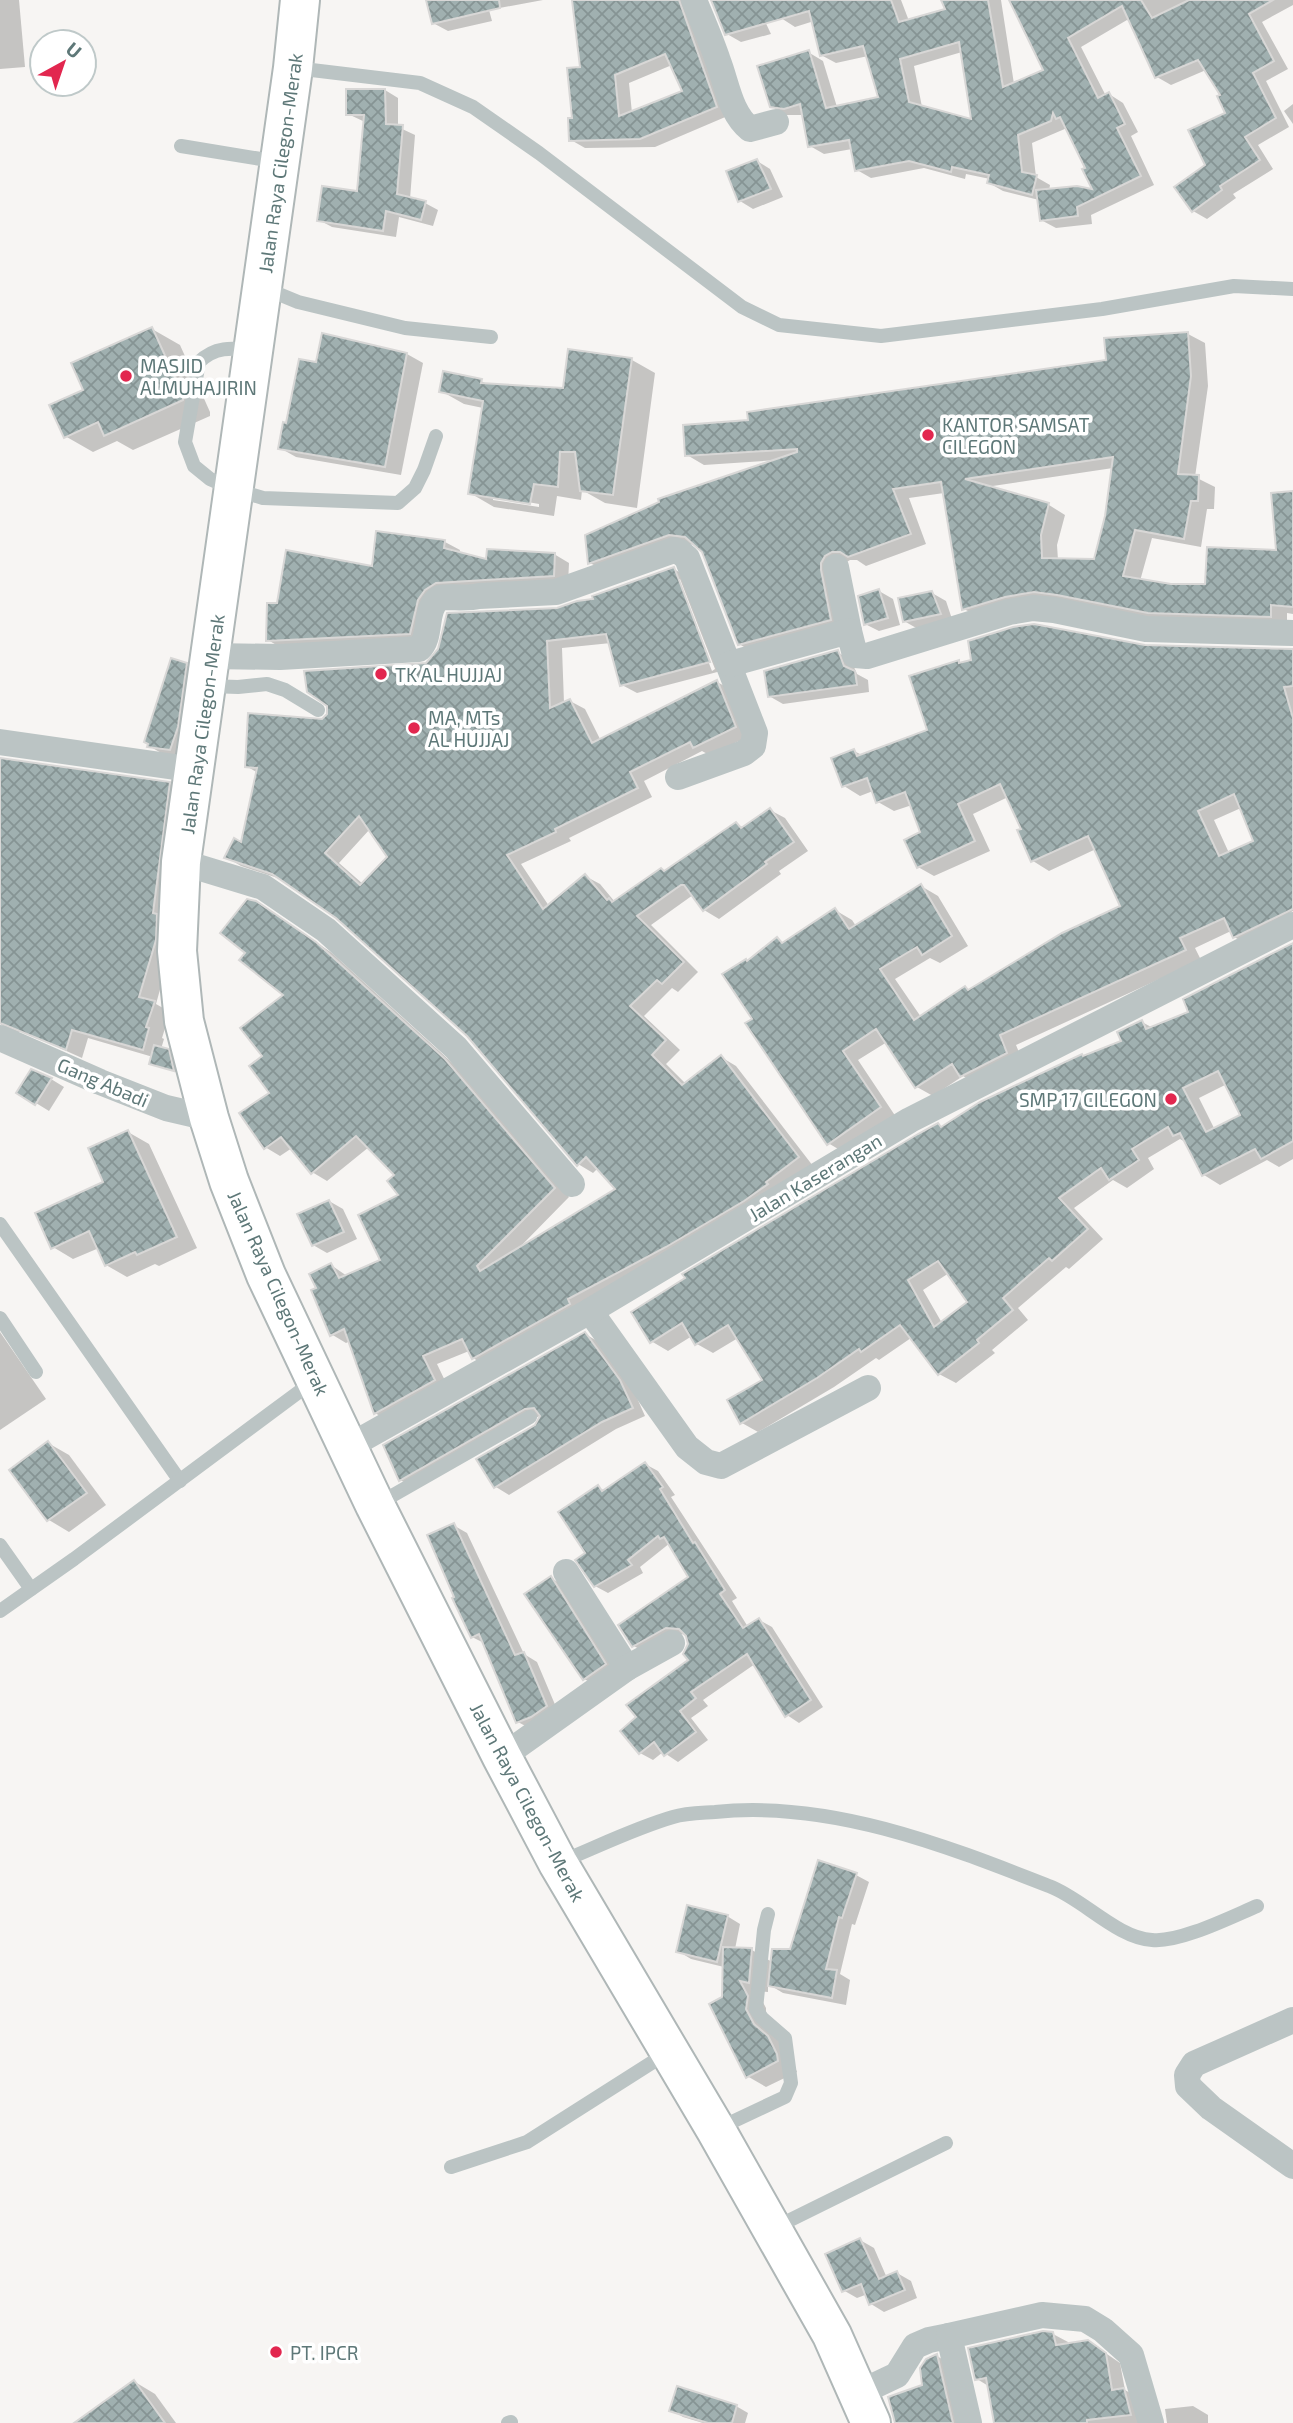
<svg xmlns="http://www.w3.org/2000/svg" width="1293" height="2423" viewBox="0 0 1293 2423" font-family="'Exo 2',sans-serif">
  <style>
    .shadow { fill: #0003; fill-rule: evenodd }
    .building { fill: url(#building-cross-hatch); stroke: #d8d7d6; stroke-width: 2; fill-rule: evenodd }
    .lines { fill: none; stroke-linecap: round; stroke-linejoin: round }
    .trunk-casing { stroke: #afb7b7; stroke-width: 42 }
    .service { stroke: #bbc4c4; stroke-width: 14 }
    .minor { stroke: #bbc4c4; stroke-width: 26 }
    .trunk { stroke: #fff; stroke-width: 38 }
    .poi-dot { fill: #e2274f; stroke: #fff; stroke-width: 2.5 }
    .labels { text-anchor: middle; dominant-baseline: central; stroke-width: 7; stroke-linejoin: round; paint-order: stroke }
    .street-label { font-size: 19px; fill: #5e7878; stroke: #fff }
    .poi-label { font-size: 19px; fill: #5e7878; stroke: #fff; text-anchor: start }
  </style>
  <defs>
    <pattern id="building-cross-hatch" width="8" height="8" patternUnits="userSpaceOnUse" patternTransform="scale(1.75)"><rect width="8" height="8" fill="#a0b0b0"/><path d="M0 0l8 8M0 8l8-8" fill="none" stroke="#869494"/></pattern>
  </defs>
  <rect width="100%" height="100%" fill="#f7f5f3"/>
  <g class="shadow">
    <path d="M0,0H19L25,67L0,69Z"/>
    <path d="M428,0H543L489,10L492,21L448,31L433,23Z"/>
    <path d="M574,0H695L730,115L655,147L585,148L571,140L582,68ZM672,65L684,92L632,113L629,83Z"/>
    <path d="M713,0H755L771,34L741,42L727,34Z"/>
    <path d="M775,0H901L909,21L947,10L943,0H1001L1014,84L1046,71L1011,0H1293V5L1262,22L1288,69L1266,81L1289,127L1258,145L1273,169L1233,194L1236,198L1207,219L1193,211L1207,166L1228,113L1222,96L1206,70L1171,85L1157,77L1132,22L1127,20L1081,47L1106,96L1109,94L1123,103L1138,132L1131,136L1154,185L1091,215L1092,224L1056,228L1041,220L1039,200L1003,191L989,183L990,179L966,174L965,179L924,168L871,178L857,170L852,149L824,154L810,146L804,115H786L771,106L808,52L823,61L837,107L880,98L868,56L836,63L821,55L814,21L795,27L781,18ZM962,52L973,121L922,107L914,66ZM1067,128L1087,168L1095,192L1049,191L1050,185L1036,177L1032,143Z"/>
    <path d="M385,90L398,98V127L415,135L410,199L425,203L438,210L433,226L399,217L396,237L332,227L319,220L359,193L365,122L348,114Z"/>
    <path d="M1293,104V124L1284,111Z"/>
    <path d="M757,161L770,169L783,197L753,209L740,201Z"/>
    <path d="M152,329L180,345L210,412V416L133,450L117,441L93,452L65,436L85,391Z"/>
    <path d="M1188,334L1205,343L1208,386L1195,477L1215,487L1214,509H1207L1201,547L1152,538L1140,581L1171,586H1207L1278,551L1293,493V614L1287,613V625L981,618L964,609L944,493L909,498L926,544L866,566L857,560H850L842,565L846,629L756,654L739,644L703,551L696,545L686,544L607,572L590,563L777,460L704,465L687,455L750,422L1108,361ZM1113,468L1107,517L1095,561L1058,560L1057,545L1065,515L1049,505L986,487Z"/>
    <path d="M407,354L423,363L401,475L296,457L280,448L288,425L317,364Z"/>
    <path d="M632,360L655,373L637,508L605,503L582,490L581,500L557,496L554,516L494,507L470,493L483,408L464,404L441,391L481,381L489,385L565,390ZM493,496L539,504V507L493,500Z"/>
    <path d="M445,542L460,550L459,554L488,561L554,554L569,563L568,584L458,589L425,642L283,649L268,640L278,605Z"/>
    <path d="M674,569L689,578L725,670L637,693L622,685L611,643L562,648L564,703L570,701L585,709L601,741L717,682L732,690L750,736L709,755L702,751L644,781L652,797L569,838L571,841L521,864L549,906L585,876L600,884L615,902L665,872L737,824L744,828L770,810L785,818L808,851L779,871L781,874L719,919L704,910L693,895L651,925L698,972L678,992L672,988L644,1016L680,1050L666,1064L686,1084L721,1057L736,1066L813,1166L488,1367L473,1358L469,1351L437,1364L449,1389L390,1422L375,1413L350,1341L346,1343L331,1334L318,1289L331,1265L347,1276L383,1261L401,1195L397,1176L369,1147L327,1181L312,1172L292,1148L280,1156L265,1147L271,1094L265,1056L285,995L272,912L332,953L460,1070L569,1197L519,1248L618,1190L598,1168L593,1173L578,1164L468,1035L338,917L284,880L241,866L226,857L242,844L258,773L246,766L319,721L427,665L558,609L595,601ZM676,579H680L715,669L712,671ZM370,829L389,857L363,884L339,863Z"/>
    <path d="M879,591L893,599L900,625L879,631L865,624Z"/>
    <path d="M932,593L946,601L953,622L918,629L904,621Z"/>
    <path d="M1145,646L1293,651V911L1284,916L1251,946L1234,937L1231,931L1195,948L1201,960L1016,1045L1023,1062L978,1085L963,1076L933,1096L917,1087L887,1042L858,1060L896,1117L845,1153L828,1143L754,1019L749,963L777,939L785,944L835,910L852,920L856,926L921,886L938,896L968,946L940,963L930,958L895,979L921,1017L966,988L970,990L1123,907L1096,849L1049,871L1033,861L1023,829L1008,797L973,814L990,851L934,876L918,867L922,833L912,805L894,811L878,802L873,791L860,796L844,786L854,751L864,756L929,731L958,662L962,664ZM1241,808L1255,842L1229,853L1214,820Z"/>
    <path d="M837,652L851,660L857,674L868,680L869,692L783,704L769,696Z"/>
    <path d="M186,665L200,673L184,757L163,754L149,746Z"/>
    <path d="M0,760L170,784L186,793L171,950L156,1004L170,1012L162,1038L164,1039L161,1049L175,1054L179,1073L151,1063L153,1057L88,1038L82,1058L24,1032H13L0,1024Z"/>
    <path d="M1293,949V1159L1279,1167L1267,1160L1220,1185L1204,1175L1187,1143L1180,1139L1148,1158L1154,1169L1127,1188L1113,1180L1074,1208L1103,1239L1069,1269L1066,1267L1018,1308L1028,1320L992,1350L995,1353L956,1383L939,1374L911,1338L879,1360L876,1358L834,1387L758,1432L742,1423L764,1380L738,1338L713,1353L697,1344L692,1336L668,1351L651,1341L938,1125L943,1128L1085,1058L1123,1042L1142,1022L1153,1028L1191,1013ZM1227,1084L1242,1116L1215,1130L1199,1098ZM949,1273L970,1302L942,1323L923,1290Z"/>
    <path d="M51,1079L64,1087L49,1111L36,1103Z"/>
    <path d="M128,1132L149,1144L197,1248L159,1266L155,1264L127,1277L106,1265L99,1248L73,1259L53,1247L106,1183Z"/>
    <path d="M329,1201L343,1209L357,1239L327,1253L313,1245Z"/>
    <path d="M0,1332L46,1399L0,1430Z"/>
    <path d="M585,1334L599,1342L633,1389L645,1416L616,1429L509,1495L496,1487L543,1414L414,1487L400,1480Z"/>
    <path d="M48,1443L69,1455L106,1505L69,1532L49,1520L12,1470Z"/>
    <path d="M645,1464L658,1471L675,1495L671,1497L737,1598L732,1601L748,1627L759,1620L772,1627L823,1707L799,1723L787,1715L755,1664L703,1700L708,1706L691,1718L708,1740L678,1762L663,1752L653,1760L640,1753L638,1718L690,1661V1644L687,1635L680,1634L646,1653L634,1646L690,1578L670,1543L640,1567L643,1573L608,1593L595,1586L588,1553L598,1487L605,1491Z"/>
    <path d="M453,1525L467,1533L524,1654L537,1662L559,1714L531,1729L518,1722L486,1644L472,1637Z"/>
    <path d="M551,1578L565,1586L618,1672L598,1686L584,1679Z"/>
    <path d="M856,1875L869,1882L855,1925L852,1924L840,1974L850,1980L846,2005L783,1993L768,1984V1992L757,1991L766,2008V2026L787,2049L797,2072L766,2087L747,2076L724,1998V1967L691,1959L678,1951L727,1916L740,1924L735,1949L752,1950L772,1962L792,1951Z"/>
    <path d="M860,2240L874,2248L887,2278L897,2273L911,2281L917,2298L884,2312L871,2304L865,2295L857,2298L843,2290Z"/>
    <path d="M1053,2334L1068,2342V2345L1088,2341L1120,2363L1125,2390L1139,2398L1146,2423H996L990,2387L977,2379Z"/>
    <path d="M937,2356L953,2366L966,2423H897L924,2386Z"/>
    <path d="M135,2382L155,2394L176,2423H77Z"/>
    <path d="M736,2406L748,2413L745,2423H703L683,2417L671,2410Z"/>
    <path d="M1193,2406L1208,2415V2423H1167L1165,2409Z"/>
  </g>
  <g class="building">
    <path d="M426,0H499L500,8L432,24Z"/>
    <path d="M572,0H679L717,107L640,139L569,141L568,118H572L567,68L580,67ZM665,54L682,91L619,116L615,75Z"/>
    <path d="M711,0H891L899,22L945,9L941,0H988L1003,87L1043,70L1009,0H1141L1152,18L1189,0H1273L1249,14L1274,61L1253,73L1276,118L1245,137L1260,160L1220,186L1222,190L1192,212L1174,187L1205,165L1188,130L1225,113L1217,96L1220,95L1198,60L1155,78L1122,6L1068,38L1098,98L1109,92L1125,124L1117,128L1141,176L1077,207L1078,216L1040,221L1036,190L1077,186L1092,189L1082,169L1085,168L1060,117L1056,119L1053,113L1051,121L1018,135L1022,172L1037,175L1032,195L987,183L989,175L952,167L951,172L909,161L855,171L849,140L808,147L800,104L784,109L770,107L757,66L809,50L826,108L878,97L863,46L820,56L809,11L725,35ZM959,42L971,119L909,102L900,59Z"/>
    <path d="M346,89H385L386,124L403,125L397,194L426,201L421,220L386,211L383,231L317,221L322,186L357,191L364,115H346Z"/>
    <path d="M757,159L771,189L738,202L726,171Z"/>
    <path d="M152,327L183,395V400L104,436L98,422L64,438L49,405L83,390L71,363Z"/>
    <path d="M1188,332L1191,376L1178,474L1199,475L1198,501H1191L1184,539L1135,530L1123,576L1171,584H1205L1207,547L1276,550L1271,493L1293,491V607L1271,605V617L1148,613L1057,595L1034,592L1005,597L962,610L941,482L893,489L911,534L848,557L840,552H832L825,556L821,563V570L831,620L738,645L702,552L685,537L669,535L588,564L585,535L659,502L658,499L797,452V449L685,456L683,425L748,420L747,412L1106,360L1104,338ZM1113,457L1105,516L1094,559L1042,558L1041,535L1049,503L965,479Z"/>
    <path d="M322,333L407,353L385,467L278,449L283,422L286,423L299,359L316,362Z"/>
    <path d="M568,349L632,358L613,495L580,491L575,452H560L558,487L534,484L530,504L468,494L483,401L439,392L443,371L482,379L481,383L563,388Z"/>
    <path d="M376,531L445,540L444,548L486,559L487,549L555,553L554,576L436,583L425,590L418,600L410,634L266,641L267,603H277L286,550L372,566Z"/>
    <path d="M674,567L710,662L620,686L606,634L547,641L550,708L570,699L592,743L717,680L736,727L693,748L690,742L630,772L638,788L555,829L556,832L507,855L543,909L585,874L607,900L609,898L612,902L661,868L664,871L736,822L741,828L770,808L794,842L765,862L767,864L703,911L684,885H681L637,916L684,962L662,984L657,980L630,1006L666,1040L652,1055L682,1085L721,1055L799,1157L766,1182L768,1184L744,1201L666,1247L568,1299L570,1304L472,1359L462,1339L423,1356L435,1380L374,1414L344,1329L330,1336L311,1290L316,1288L309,1274L331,1263L339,1278L380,1260L358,1215L398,1195L387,1181L394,1175L356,1136L311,1174L281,1137L264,1149L239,1113L269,1093L249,1066L262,1056L240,1028L283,995L239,960L245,953L220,933L247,899L256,901L316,942L445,1059L555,1188L477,1266L480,1271L615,1189L586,1157L577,1166L467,1036L336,918L272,874L224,858L234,838L241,842L257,768L245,767L248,713L322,719L327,714V706L307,692L304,671L426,663L438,649L447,613L557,608L577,601L593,599L592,596ZM359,816L387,857L360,885L325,853Z"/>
    <path d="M879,589L888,618L864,625L858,596Z"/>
    <path d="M932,591L941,614L903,622L898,598Z"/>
    <path d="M1034,624L1145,645L1293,649V686L1284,687L1293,718V909L1233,938L1224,918L1180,938L1186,950L1000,1035L1007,1053L960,1077L952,1064L915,1088L876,1029L843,1051L881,1107L827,1145L745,1023L752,1019L722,974L746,959L747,961L777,937L782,943L835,908L849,929L921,884L952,936L922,955L917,947L880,969L914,1020L965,986L968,990L1062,933L1120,906L1088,836L1031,862L1017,830L1021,829L1000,784L958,804L975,841L917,868L904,840L920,832L905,792L876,803L867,778L842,787L831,758L854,749L857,756L927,730L909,676L959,660V663L971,660L968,641L1013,627ZM1234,794L1253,841L1219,856L1198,811Z"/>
    <path d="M838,650L844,666L855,671L857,685L768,697L764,671Z"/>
    <path d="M171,658L187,663L178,727L170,750L147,747L148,744L144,742Z"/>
    <path d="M0,758L170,782L153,913L157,914L156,940L139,997L155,1001L146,1027L149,1028L143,1050L72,1030L66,1050L0,1023Z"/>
    <path d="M1293,943V1141L1261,1159L1255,1149L1202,1176L1180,1133L1173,1136L1168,1127L1132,1149L1139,1160L1109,1180L1101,1168L1059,1198L1088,1229L1052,1261L1049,1258L1003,1298L1013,1310L977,1340L979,1343L938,1375L900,1325L861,1352L859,1349L817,1378L740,1424L727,1400L762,1380L728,1325L695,1345L682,1323L650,1343L631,1312L685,1278L682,1274L918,1134L938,1123L941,1127L980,1102L1082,1054L1083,1056L1121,1041L1117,1032L1142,1020L1146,1029L1188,1012L1183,999ZM1218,1071L1240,1115L1206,1132L1183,1088ZM938,1261L967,1302L934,1327L908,1280Z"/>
    <path d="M154,1045L169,1049L174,1071L149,1064Z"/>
    <path d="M31,1069L52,1078L35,1105L16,1093Z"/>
    <path d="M128,1130L177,1237L137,1255L135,1252L105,1266L89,1231L51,1249L35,1213L103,1182L88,1148Z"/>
    <path d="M329,1200L344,1232L312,1246L297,1214Z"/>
    <path d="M585,1332L620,1380L633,1408L602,1422L494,1488L476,1459L535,1425L540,1416L534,1408L525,1409L399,1481L383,1445Z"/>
    <path d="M48,1441L87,1493L47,1521L9,1470Z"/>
    <path d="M645,1462L663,1487L660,1489L693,1543L695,1542L725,1590L720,1594L743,1628L759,1618L811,1700L785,1717L747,1654L691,1692L696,1698L680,1711L696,1732L664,1756L654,1742L639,1754L620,1731L636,1717L626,1705L688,1660L683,1654L688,1644L686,1636L679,1629L666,1628L632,1647L618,1625L688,1577L664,1537L660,1539L658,1536L628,1560L632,1565L594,1587L575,1560L585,1553L558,1512L598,1485L602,1491Z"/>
    <path d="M454,1523L515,1655L524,1652L547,1706L531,1717L516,1723L479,1634L471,1638L452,1598L454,1597L427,1535Z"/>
    <path d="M551,1576L606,1664L583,1680L524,1594Z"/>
    <path d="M818,1860L857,1873L842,1918L839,1917L826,1969L837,1970L832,1998L768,1986L772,1949H790Z"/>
    <path d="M687,1905L728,1915L717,1962L676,1952Z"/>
    <path d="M723,1947L752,1948L749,1983L740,1981L748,1996L746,2009L754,2024L768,2036L777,2054L778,2061L746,2078L709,2004L722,1997Z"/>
    <path d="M860,2238L879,2279L897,2271L905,2290L869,2305L861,2284L842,2292L825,2254Z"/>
    <path d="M1043,2331L1053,2332L1056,2345L1088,2340L1106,2353L1112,2390L1124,2388L1131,2415L1087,2420V2423H994L986,2378L975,2380L968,2348Z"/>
    <path d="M937,2354L953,2423H895L888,2397L922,2385L920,2368L926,2359Z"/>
    <path d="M134,2380L165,2423H74Z"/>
    <path d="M677,2386L737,2405L732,2423H708L669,2411Z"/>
  </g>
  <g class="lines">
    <defs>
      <path id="trunk" d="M300,0L293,68L181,862L177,951L184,1021L209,1118L229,1181L266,1275L375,1505L502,1757L558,1863L716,2130L832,2335L871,2423"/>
    </defs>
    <use href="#trunk" class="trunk-casing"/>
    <g class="service">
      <path d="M295,68L420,83L473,107L539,153L742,307L779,325L881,336L1102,309L1234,286L1293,289"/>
      <path d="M181,146L279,162"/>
      <path d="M264,288L298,302L405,328L491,337"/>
      <path d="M253,350C232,348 215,346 199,362L185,442L194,466L210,479L233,489L263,498L398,503L415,488L424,470L436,436"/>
      <path d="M209,686L238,687L267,684L285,690L318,710"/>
      <path d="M0,1224L180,1481"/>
      <path d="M0,1318L36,1372"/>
      <path d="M376,1505L530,1417"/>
      <path d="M0,1545L31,1589"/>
      <path d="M0,1611L74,1559L315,1380"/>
      <path d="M560,1862C597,1847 635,1828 673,1817C686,1813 702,1813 715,1812C830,1800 944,1845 1049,1886C1082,1898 1117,1938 1152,1940C1179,1943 1231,1917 1257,1906"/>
      <path d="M717,2129L785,2097L791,2083L785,2038L762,2018L756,2009L764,1930L768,1914"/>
      <path d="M451,2167L527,2142L667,2053"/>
      <path d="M772,2229L946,2143"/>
      <path d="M508,2423L511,2422"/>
    </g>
    <g class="minor">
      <path d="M694,0C702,20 711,40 718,61C727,84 730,113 750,129L776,122"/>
      <path d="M836,567L849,631"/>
      <path d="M212,656L280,657L419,649C433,636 423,607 440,598C445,596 468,599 479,596L556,592L674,550L680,552L687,558L755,733L753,746L744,753L678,777"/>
      <path d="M730,664L849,631L855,655L867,656L1009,612L1033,608L1054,610L1146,629L1293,633"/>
      <path d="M0,742L196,770"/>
      <path d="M181,862L263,887L326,930L456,1048L572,1184"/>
      <path d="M0,1038L100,1082L166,1108L209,1118"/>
      <path d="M590,1311L687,1447L706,1462L721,1466L868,1388"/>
      <path d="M348,1447L590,1311L910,1120L1293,925"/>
      <path d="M566,1572L627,1668"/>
      <path d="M502,1757L627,1668L672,1643"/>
      <path d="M1293,2020L1194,2064L1187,2075L1188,2086L1211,2108L1293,2166"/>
      <path d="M859,2393L897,2375L915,2346L929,2340L949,2336"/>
      <path d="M969,2423L949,2336L1042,2315L1085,2319L1103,2330L1131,2355L1151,2423"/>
    </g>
    <use href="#trunk" class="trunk"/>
  </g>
  <g class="poi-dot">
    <circle cx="126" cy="376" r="7"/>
    <circle cx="928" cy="435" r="7"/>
    <circle cx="381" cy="674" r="7"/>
    <circle cx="414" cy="728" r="7"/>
    <circle cx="1171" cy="1099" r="7"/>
    <circle cx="276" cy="2352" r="7"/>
  </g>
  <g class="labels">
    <g class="street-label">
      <text transform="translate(280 163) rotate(-82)">Jalan Raya Cilegon-Merak</text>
      <text transform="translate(202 724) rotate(-82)">Jalan Raya Cilegon-Merak</text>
      <text transform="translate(103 1082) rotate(23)">Gang Abadi</text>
      <text transform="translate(815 1177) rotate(-31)">Jalan Kaserangan</text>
      <text transform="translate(279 1293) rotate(66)">Jalan Raya Cilegon-Merak</text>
      <text transform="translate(528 1802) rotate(62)">Jalan Raya Cilegon-Merak</text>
    </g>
    <g class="poi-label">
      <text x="140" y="365">MASJID<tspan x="140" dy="22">ALMUHAJIRIN</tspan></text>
      <text x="942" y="424">KANTOR SAMSAT<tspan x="942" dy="22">CILEGON</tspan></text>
      <text x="395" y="674">TK AL HUJJAJ</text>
      <text x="428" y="717">MA, MTs<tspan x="428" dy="22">AL HUJJAJ</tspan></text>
      <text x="1157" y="1099" text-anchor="end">SMP 17 CILEGON</text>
      <text x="290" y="2352">PT. IPCR</text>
    </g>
  </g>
  <g transform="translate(63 63) rotate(40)"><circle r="33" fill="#ffffff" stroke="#bfc9c9" stroke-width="2"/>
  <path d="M0-5L12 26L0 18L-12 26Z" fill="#e2274f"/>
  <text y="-10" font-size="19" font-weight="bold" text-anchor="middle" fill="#5e7878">U</text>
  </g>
</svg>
